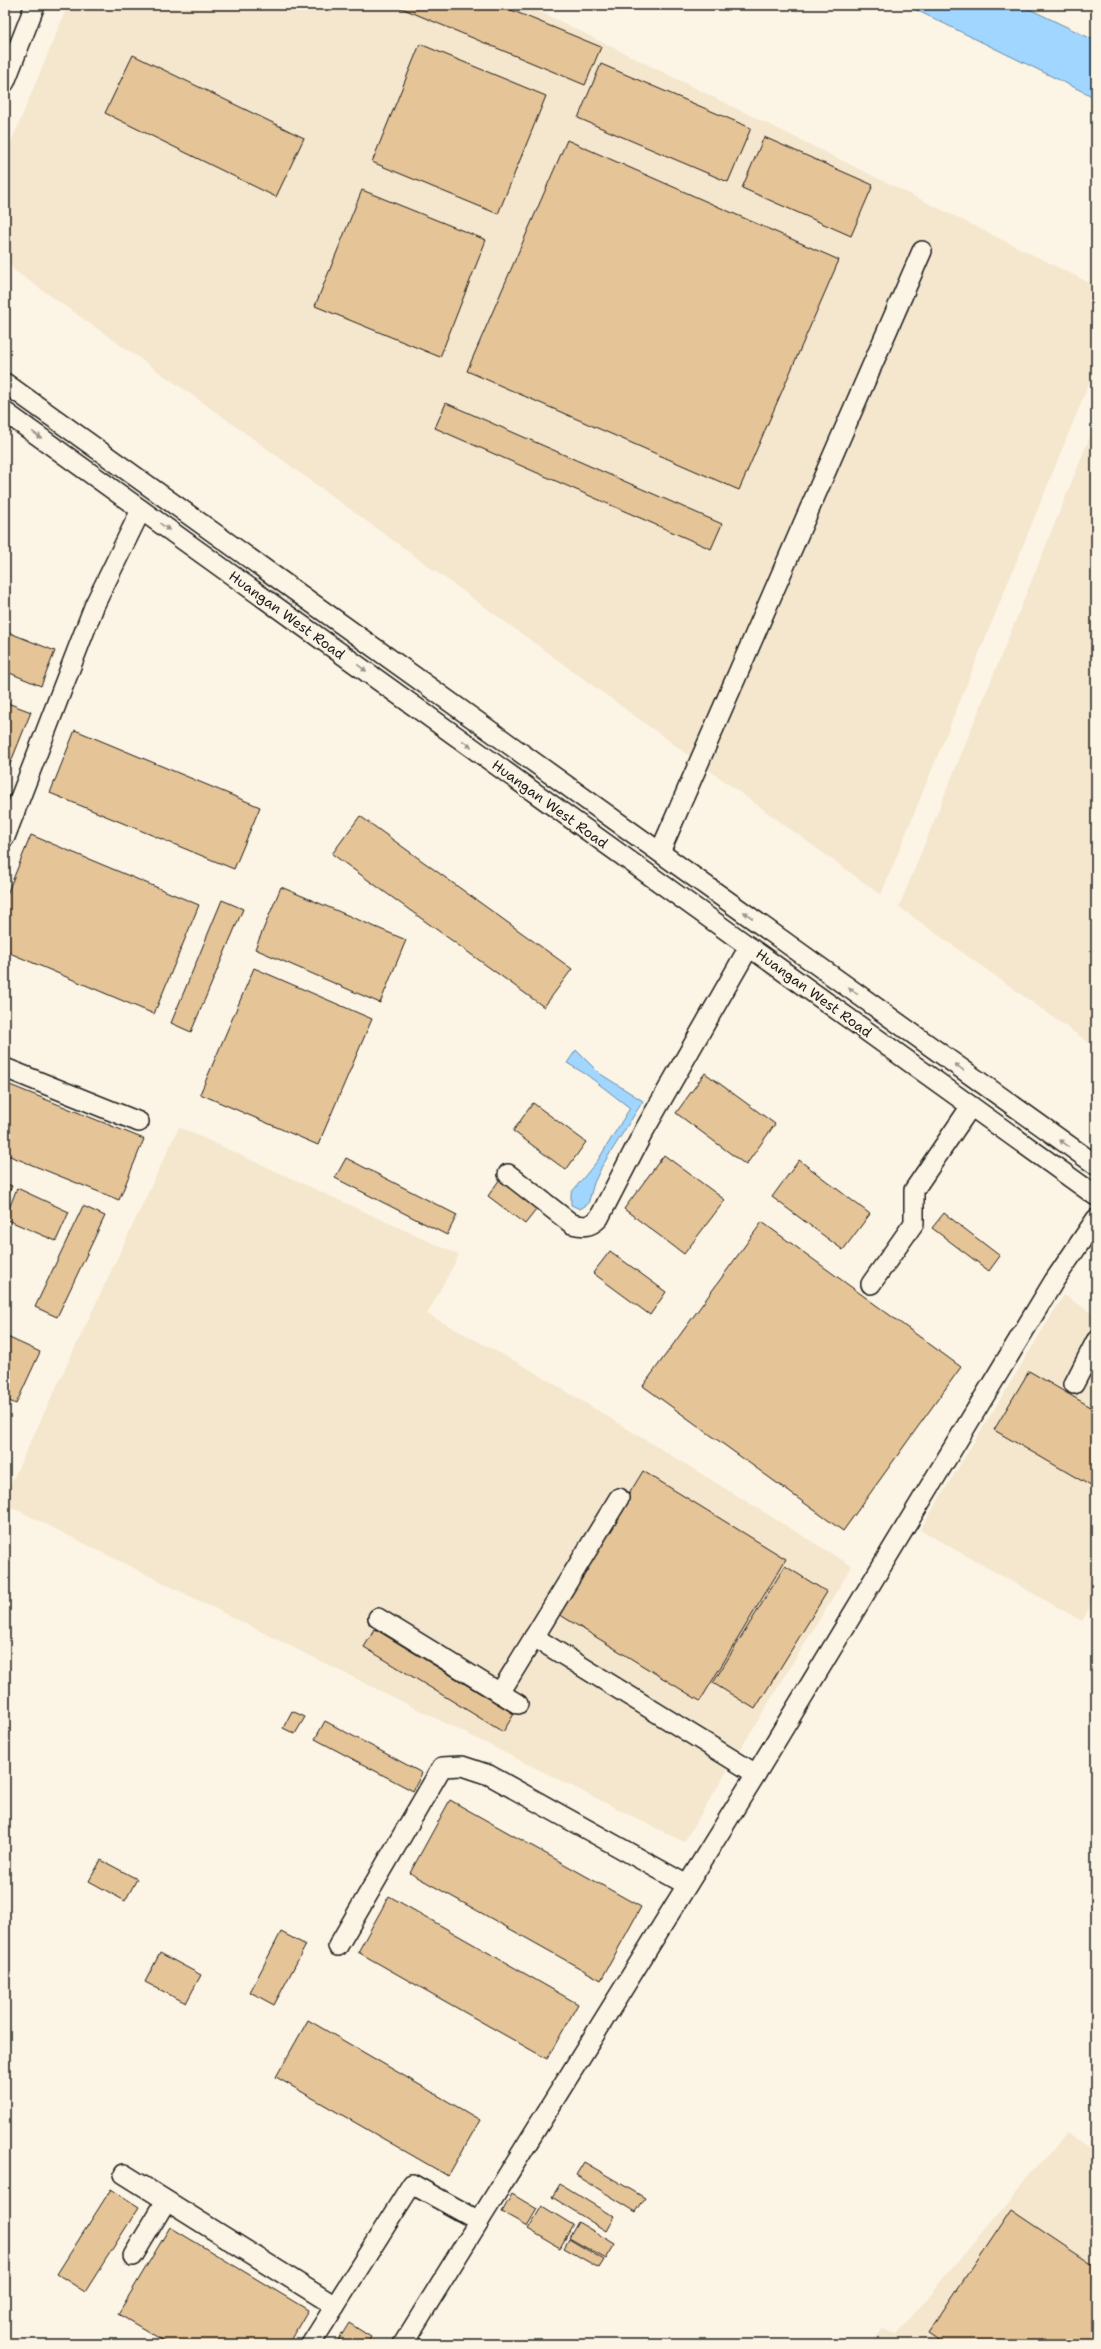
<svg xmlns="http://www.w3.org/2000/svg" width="1101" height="2349" viewBox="0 0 1101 2349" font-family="'Shantell Sans',sans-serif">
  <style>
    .built { fill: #f5e6ce }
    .water { fill: #a0d6ff; stroke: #6b8ca4 }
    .building { fill: #e5c497; stroke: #1c1c1c }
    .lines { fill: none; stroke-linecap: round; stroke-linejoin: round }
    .minor-casing { stroke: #1c1c1c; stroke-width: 22 }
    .minor { stroke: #fcf5e5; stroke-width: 19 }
    .oneway { fill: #97938b }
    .labels { text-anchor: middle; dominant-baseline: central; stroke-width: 4; stroke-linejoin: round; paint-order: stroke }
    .street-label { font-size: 14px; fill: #1c1c1c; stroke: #fcf5e5 }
  </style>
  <rect width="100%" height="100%" fill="#fcf5e5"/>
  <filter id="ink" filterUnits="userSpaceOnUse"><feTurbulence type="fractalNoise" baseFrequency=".025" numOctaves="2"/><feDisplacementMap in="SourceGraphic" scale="8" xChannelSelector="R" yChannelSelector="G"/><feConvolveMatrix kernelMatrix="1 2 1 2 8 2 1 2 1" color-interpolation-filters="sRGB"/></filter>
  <g filter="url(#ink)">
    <g class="built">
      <path d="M68,5H527L1096,286V366L881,895L219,414L15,271L5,257V157Z"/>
      <path d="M1096,422V1048L899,907Z"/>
      <path d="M179,1127L459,1255L427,1314L533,1371L852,1566L684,1842L5,1504V1496Z"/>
      <path d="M1064,1295L1096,1316V1596L1082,1621L920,1530Z"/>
      <path d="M1066,2133L1096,2153V2344H871L883,2329L897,2334Z"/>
    </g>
    <g class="water">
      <path d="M906,5H1021L1096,41V98Z"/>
      <path d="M576,1050L599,1073L643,1101L602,1166L594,1183L588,1204L580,1209L571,1205V1193L598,1160L630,1108L587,1075L567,1063Z"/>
    </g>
    <g class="building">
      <path d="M394,5H499L601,47L585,85Z"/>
      <path d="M420,44L546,96L498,214L372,162Z"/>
      <path d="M133,55L304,138L276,197L105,113Z"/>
      <path d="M601,64L751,128L728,182L578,118Z"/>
      <path d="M764,137L873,185L851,236L742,188Z"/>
      <path d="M567,140L839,260L739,490L467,371Z"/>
      <path d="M362,190L486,240L440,357L315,306Z"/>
      <path d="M446,403L722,524L711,549L435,428Z"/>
      <path d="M5,631L55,651L41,686L5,671Z"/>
      <path d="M5,702L31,712L6,774L5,773Z"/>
      <path d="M75,730L260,807L234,869L50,793Z"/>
      <path d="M360,816L572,969L544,1007L332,854Z"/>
      <path d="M31,835L199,905L154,1014L5,951V899Z"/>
      <path d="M281,887L406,940L380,1003L255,949Z"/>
      <path d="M222,900L243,909L191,1032L171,1023Z"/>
      <path d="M254,968L372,1019L318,1145L200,1094Z"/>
      <path d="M705,1073L775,1124L746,1165L676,1113Z"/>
      <path d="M5,1083L144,1139L119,1200L5,1154Z"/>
      <path d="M533,1103L586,1142L566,1170L513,1131Z"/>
      <path d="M664,1155L725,1200L684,1254L624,1209Z"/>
      <path d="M346,1158L457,1215L447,1235L335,1178Z"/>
      <path d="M799,1160L870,1214L843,1250L772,1197Z"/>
      <path d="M502,1176L540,1205L525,1224L488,1196Z"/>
      <path d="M5,1183L12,1186L5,1201Z"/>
      <path d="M17,1188L69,1212L56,1241L5,1219Z"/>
      <path d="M83,1206L105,1216L57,1317L35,1307Z"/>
      <path d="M944,1213L1000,1256L989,1271L932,1228Z"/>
      <path d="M762,1222L961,1367L843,1531L643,1386Z"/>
      <path d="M610,1251L666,1292L650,1315L593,1273Z"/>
      <path d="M5,1336L40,1352L16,1404L5,1399Z"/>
      <path d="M1029,1371L1096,1410V1489L994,1430Z"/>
      <path d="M643,1471L786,1559L700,1701L557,1613Z"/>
      <path d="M785,1566L827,1592L755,1709L713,1683Z"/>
      <path d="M375,1629L514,1714L503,1732L364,1647Z"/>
      <path d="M292,1711L305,1717L295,1734L283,1728Z"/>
      <path d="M325,1721L422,1773L413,1791L315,1739Z"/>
      <path d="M450,1800L641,1907L601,1980L410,1873Z"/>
      <path d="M101,1860L137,1879L125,1901L89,1881Z"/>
      <path d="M389,1896L578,2004L547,2059L358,1952Z"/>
      <path d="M281,1932L306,1945L274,2005L250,1992Z"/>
      <path d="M160,1953L201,1975L186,2003L145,1982Z"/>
      <path d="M308,2020L480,2120L448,2176L276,2077Z"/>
      <path d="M584,2162L645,2198L636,2212L576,2175Z"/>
      <path d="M560,2184L614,2217L606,2231L552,2197Z"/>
      <path d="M111,2189L139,2207L85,2292L57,2274Z"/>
      <path d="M512,2194L537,2209L527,2226L502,2212Z"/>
      <path d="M542,2206L573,2225L560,2248L528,2229Z"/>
      <path d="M1011,2209L1096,2266V2344H945L928,2333Z"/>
      <path d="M578,2222L615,2244L606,2259L569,2238Z"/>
      <path d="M170,2227L308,2310L288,2344H169L118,2314Z"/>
      <path d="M569,2239L604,2260L599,2268L564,2248Z"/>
      <path d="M349,2323L371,2337L367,2344H336Z"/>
    </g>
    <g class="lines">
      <defs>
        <g id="minor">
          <path d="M5,82L35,5"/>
          <path d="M5,383L1096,1165"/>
          <path d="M5,412L1096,1196"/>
          <path d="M5,837L95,604L141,510"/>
          <path d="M660,852L922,251"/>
          <path d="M5,1068L139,1122"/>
          <path d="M508,1174L572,1224C584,1227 590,1227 599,1218L645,1129L749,947"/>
          <path d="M871,1284L914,1223V1190L971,1106"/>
          <path d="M1074,1384L1096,1341"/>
          <path d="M378,1618L518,1704"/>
          <path d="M534,1637L756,1774"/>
          <path d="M500,1693L619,1498"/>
          <path d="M338,1946L442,1767L462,1766L489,1775L687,1885"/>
          <path d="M124,2174L335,2306"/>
          <path d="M133,2256L166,2201"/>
          <path d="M311,2344L412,2184L479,2221"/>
          <path d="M403,2344L756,1774L1054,1281L1096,1219"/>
        </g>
      </defs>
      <use href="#minor" class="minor-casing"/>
      <use href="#minor" class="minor"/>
    </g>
    <defs><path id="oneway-solid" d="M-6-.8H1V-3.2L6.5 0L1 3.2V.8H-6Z"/></defs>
    <g class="oneway">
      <use href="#oneway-solid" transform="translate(37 435) rotate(36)"/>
      <use href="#oneway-solid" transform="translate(165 527) rotate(36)"/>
      <use href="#oneway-solid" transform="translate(362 668) rotate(36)"/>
      <use href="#oneway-solid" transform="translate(467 744) rotate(36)"/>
      <use href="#oneway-solid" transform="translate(748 915) rotate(-144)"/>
      <use href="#oneway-solid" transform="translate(853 991) rotate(-144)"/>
      <use href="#oneway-solid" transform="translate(959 1067) rotate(-144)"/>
      <use href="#oneway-solid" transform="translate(1064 1143) rotate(-144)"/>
    </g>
  </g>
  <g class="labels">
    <g class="street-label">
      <text transform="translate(287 615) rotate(36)">Huangan West Road</text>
      <text transform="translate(550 804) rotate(36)">Huangan West Road</text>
      <text transform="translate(814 993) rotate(36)">Huangan West Road</text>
    </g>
  </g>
  <rect width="1101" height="2349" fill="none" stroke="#fcf5e5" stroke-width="20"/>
  <rect x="10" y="10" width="1081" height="2329" fill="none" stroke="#1c1c1c" stroke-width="1.5" filter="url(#ink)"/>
</svg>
